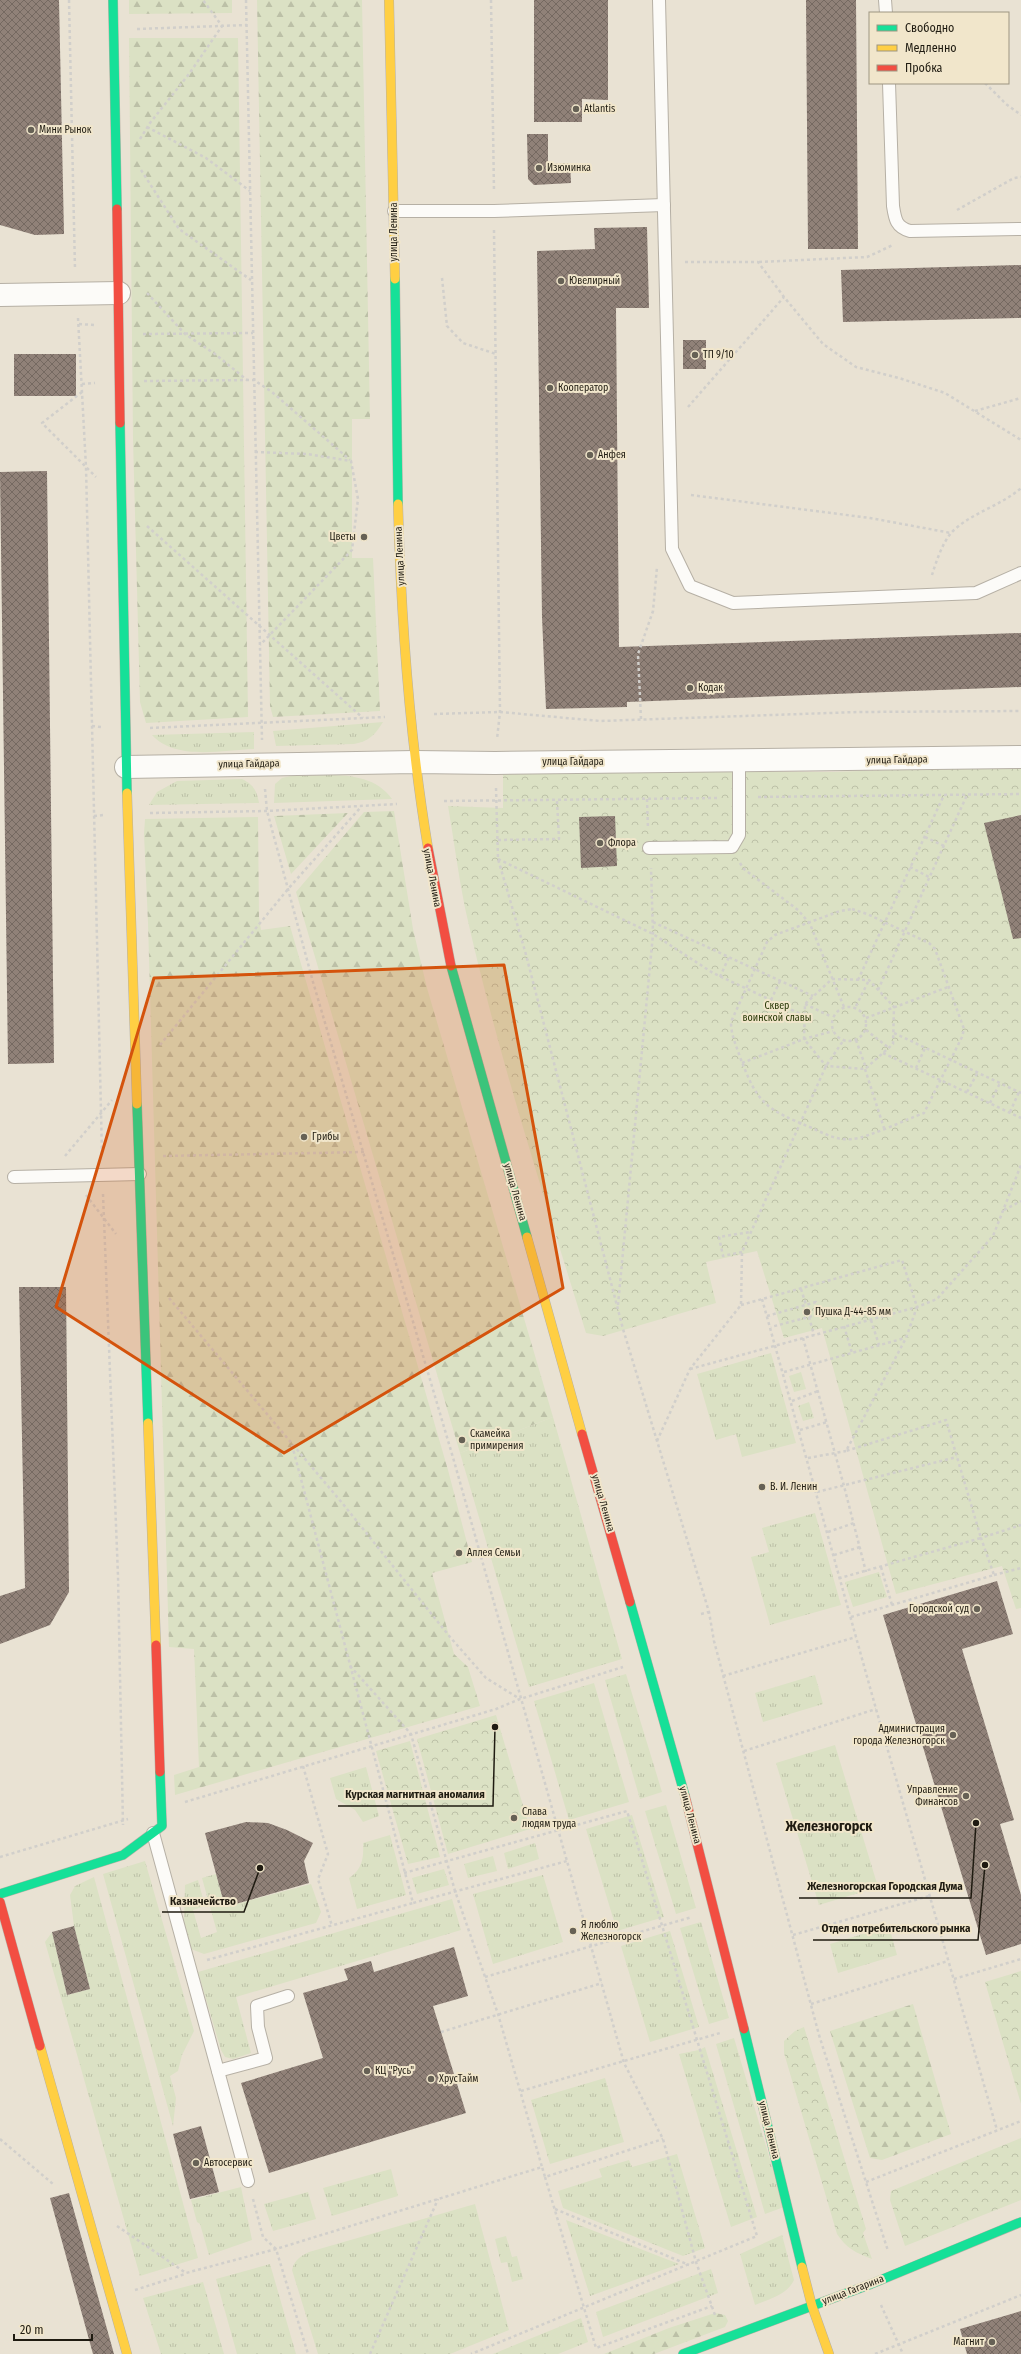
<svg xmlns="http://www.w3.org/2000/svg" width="1021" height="2354" viewBox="0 0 1021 2354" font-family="'Fira Sans Condensed',sans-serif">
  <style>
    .grass { fill: url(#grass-tufts) }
    .forest { fill: url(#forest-firs) }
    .park { fill: url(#park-crowns) }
    .building { fill: url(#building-cross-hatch) }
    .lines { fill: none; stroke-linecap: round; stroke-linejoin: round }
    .lane-casing { stroke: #b6b0a5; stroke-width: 14 }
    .street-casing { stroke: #b6b0a5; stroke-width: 24 }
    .fast-casing { stroke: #b6b0a5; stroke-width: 10 }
    .slow-casing { stroke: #b6b0a5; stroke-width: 10 }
    .jam-casing { stroke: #b6b0a5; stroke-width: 10 }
    .path { stroke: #d1cfcb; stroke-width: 2.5; stroke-dasharray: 3 3; stroke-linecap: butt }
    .lane { stroke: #fcfbf8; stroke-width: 12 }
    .street { stroke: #fcfbf8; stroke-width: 22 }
    .fast { stroke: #16e098; stroke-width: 9 }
    .slow { stroke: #ffcf43; stroke-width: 9 }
    .jam { stroke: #f24e42; stroke-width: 9 }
    .marked { fill: #d4530c; fill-opacity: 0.2; stroke: #d4530c; stroke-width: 3; stroke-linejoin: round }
    .poi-dot { fill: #666155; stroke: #f1e6cb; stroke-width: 1.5 }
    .labels { text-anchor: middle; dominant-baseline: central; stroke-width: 4; stroke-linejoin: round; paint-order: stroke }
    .poi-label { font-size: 10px; fill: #1f1b11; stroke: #f1e6cb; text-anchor: start }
    .street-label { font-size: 10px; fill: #1f1b11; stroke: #f1e6cb }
    .park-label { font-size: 10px; fill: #263604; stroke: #f1e6cb }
    .district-label { font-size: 14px; font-weight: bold; fill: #1f1b11; stroke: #f1e6cb }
    .leader { fill: none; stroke: #1f1b11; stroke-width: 1.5 }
    .callout-dot { fill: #1f1b11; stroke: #f1e6cb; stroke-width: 1.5 }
    .callout-label { font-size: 11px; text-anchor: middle; font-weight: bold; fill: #1f1b11; stroke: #f1e6cb; stroke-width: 4; stroke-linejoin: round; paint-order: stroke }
  </style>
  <defs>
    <pattern id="grass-tufts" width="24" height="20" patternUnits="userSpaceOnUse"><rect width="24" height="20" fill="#dbe1c4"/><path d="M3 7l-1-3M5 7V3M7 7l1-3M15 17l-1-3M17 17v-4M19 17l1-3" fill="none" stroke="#bcc0a7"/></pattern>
    <pattern id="forest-firs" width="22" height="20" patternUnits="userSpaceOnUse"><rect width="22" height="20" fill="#dbe1c4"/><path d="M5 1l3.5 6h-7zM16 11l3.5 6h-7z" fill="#bcc0a7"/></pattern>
    <pattern id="park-crowns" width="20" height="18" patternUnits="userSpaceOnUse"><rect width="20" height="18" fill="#dbe1c4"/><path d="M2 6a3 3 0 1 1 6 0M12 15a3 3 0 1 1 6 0" fill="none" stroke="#bcc0a7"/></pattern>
    <pattern id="building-cross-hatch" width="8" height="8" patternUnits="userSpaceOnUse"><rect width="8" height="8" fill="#908178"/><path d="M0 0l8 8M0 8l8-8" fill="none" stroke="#756961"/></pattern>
  </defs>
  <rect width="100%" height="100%" fill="#e9e2d3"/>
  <g class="grass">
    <path d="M383,722C375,735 369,741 354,744L276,746L273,731Z"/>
    <path d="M254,732V749C222,750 176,761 152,735Z"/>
    <path d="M291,776C325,776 370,768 392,799L274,803L275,784L282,778Z"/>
    <path d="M242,779C253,784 257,791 259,803L149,805L157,792L177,781Z"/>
    <path d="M771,1353L796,1443L742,1457L736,1434L716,1440L697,1374Z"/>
    <path d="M801,1372L806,1389L794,1392L789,1376Z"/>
    <path d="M809,1402L814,1418L803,1421L798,1406Z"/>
    <path d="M553,1417L622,1659L529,1687L460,1453Z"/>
    <path d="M815,1513L841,1605L770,1625L751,1557L769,1552L762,1528Z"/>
    <path d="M879,1572L887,1597L853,1607L845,1582Z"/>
    <path d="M626,1674L662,1792L640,1799L605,1680Z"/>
    <path d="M815,1675L823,1704L763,1722L755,1693Z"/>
    <path d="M594,1683L629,1802L569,1820L534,1701Z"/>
    <path d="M835,1745L878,1887L819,1905L776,1763Z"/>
    <path d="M366,1767L379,1816L363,1822L355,1810L336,1799L330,1778Z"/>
    <path d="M666,1805L696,1908L676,1914L645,1811Z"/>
    <path d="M632,1815L664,1917L617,1931L586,1829Z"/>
    <path d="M390,1835L406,1895L357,1909L349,1878C362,1870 364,1858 363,1843Z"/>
    <path d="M535,1843L539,1859L508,1869L504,1853Z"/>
    <path d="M493,1856L497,1871L468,1878L464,1864Z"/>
    <path d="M145,1861L194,2031L182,2055L178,2071L170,2076L176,2098L173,2126L103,1874Z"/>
    <path d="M444,1869L449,1885L417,1894L412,1878Z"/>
    <path d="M216,1874L225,1907L311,1884L321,1912L316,1923L204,1954L191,1949L184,1923L185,1885L198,1880L205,1906L193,1910L201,1938L217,1932L202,1878Z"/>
    <path d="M543,1875L563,1942L493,1964L473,1894Z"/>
    <path d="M94,1877L198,2258L140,2276L45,1942L52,1932L67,1995L90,1989L74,1926L70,1895L75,1886Z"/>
    <path d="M452,1899L461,1930L236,1997L251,2053L233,2059L225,2057L221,2050L198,1972Z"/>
    <path d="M701,1922L729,2018L709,2024L680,1928Z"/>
    <path d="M889,1926L897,1955L838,1973L830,1944Z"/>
    <path d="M670,1931L699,2027L650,2042L621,1946Z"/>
    <path d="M734,2038L784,2207L765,2214L716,2044Z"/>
    <path d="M705,2047L757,2217L731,2227L679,2054L699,2050Z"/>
    <path d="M605,2078L624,2142L550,2164L531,2100Z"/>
    <path d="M677,2154L705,2248L683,2256L563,2208L558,2191L602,2177L599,2169L629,2160L632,2167Z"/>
    <path d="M391,2169L398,2196L332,2216L323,2188Z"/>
    <path d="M241,2187L252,2240L209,2255L200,2224L197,2222L191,2200Z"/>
    <path d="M308,2192L316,2219L273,2231L264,2204Z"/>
    <path d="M475,2204L509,2330L450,2354H318L292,2270C294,2260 301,2256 309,2252Z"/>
    <path d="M566,2220L679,2264L590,2296Z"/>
    <path d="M782,2235L794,2280C787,2295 769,2299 755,2305L740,2254Z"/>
    <path d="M506,2236L512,2257L517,2256L523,2279L512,2282L507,2262L501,2263L495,2239Z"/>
    <path d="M270,2264L296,2354H237L216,2279Z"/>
    <path d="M711,2269L718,2293L603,2337L596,2312Z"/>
    <path d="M203,2282L224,2354H161L143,2298Z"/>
    <path d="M581,2318L588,2342L558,2354H493Z"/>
  </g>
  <g class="forest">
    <path d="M129,0H232V13L129,14Z"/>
    <path d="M257,0H362L370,419H352V558H373L380,711L273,717L270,706Z"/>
    <path d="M129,38H238L248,717L146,723L140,702L133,439Z"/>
    <path d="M394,811L413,929L427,988L553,1417L460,1453L296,892L364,812Z"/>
    <path d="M348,813L291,874L274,816Z"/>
    <path d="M258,817L259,917L261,930L290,926L448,1470L472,1562L432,1573L454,1654L468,1667L480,1706L175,1795L174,1775L199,1767L194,1649L169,1647L148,923L144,834L145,819Z"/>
    <path d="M913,2004L951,2134L882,2160L870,2158L830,2031Z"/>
    <path d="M715,2313L725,2315L728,2321L725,2327L654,2354H604L669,2328Z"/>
  </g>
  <g class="park">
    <path d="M1021,765V1608L1016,1609L1002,1566L896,1594L822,1328L784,1338L757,1251L706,1262L716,1303L603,1336L586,1333C543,1193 497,1052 465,908C458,874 454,840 448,806L503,808V772H833Z"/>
    <path d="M496,1715L530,1829L448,1854L417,1739Z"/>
    <path d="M410,1741L440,1857L408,1864L376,1751Z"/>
    <path d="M1021,1971V2104L985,1982Z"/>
    <path d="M804,2027L866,2229L863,2233L872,2259C856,2253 846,2248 837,2234L784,2053V2041L795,2031Z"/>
    <path d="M1021,2138V2200L905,2246L890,2200L891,2191Z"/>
  </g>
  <g class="building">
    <path d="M0,0H59L64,234L35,235L0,225Z"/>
    <path d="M534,0H608V100L582,99V122H534Z"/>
    <path d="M806,0H856L858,249H808Z"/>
    <path d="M527,134H548V164L570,163L571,183L534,185L528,179Z"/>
    <path d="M647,227L649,308H616L619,647L1021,633V687L627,702V707L546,709L542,617L537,251L595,249L594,228Z"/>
    <path d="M1021,265V318L843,322L841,270Z"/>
    <rect x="683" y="340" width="23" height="29"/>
    <rect x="14" y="354" width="62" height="42"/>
    <path d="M47,471L54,1063L8,1064L0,472Z"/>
    <path d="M1021,815V938L1013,939L984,823Z"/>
    <path d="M615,816L617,866L581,868L579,817Z"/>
    <path d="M19,1287H66L69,1592L50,1625L0,1644V1596L25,1588Z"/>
    <path d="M997,1581L1013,1634L962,1649L1014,1820L1000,1824L1021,1895V1944L986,1955L883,1615Z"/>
    <path d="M246,1822L268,1823L287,1830L313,1843L304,1861L309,1883L225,1907L205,1833Z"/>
    <path d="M74,1926L90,1989L67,1995L52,1932Z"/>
    <path d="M454,1947L468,1996L433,2006L466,2113L269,2173L241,2083L323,2058L303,1993L348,1980L344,1969L371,1961L374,1972Z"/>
    <path d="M201,2126L219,2192L190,2199L173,2134Z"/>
    <path d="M69,2193L114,2354H93L50,2198Z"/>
    <path d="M1021,2311V2354H967L960,2329Z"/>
  </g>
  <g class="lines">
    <defs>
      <g id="lane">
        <path d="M659,0L672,549L690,586L733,603L976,593L1021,573"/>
        <path d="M885,0L886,13"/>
        <path d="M889,83L893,206C895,219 896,227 910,231L1021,229"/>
        <path d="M394,211H494L664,205"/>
        <path d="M649,848L732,847L739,835V761"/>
        <path d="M14,1177L140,1174"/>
        <path d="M153,1833L248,2181"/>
        <path d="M218,2071L266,2058L258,2027L257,2006L288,1996"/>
      </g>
      <g id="street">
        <path d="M0,295L119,293"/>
        <path d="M126,767L415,762L495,763L1021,757"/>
      </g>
      <g id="fast">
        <path d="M113,0L117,209"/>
        <path d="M395,279L398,504"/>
        <path d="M120,423L127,793"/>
        <path d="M451,966L527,1237"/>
        <path d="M137,1104L148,1423"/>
        <path d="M630,1602L685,1796"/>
        <path d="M0,1894L123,1855L162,1826L160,1772"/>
        <path d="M744,2029L802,2267"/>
        <path d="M683,2354L871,2284L1021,2222"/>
      </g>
      <g id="slow">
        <path d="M389,0L395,279"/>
        <path d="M398,504C401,619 409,734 428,848"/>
        <path d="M127,793L137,1104"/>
        <path d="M527,1237L582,1434"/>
        <path d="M148,1423L156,1645"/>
        <path d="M40,2046L127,2354"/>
        <path d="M802,2267L812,2306L829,2354"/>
      </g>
      <g id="jam">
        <path d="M117,209L120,423"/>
        <path d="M428,848L451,966"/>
        <path d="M582,1434L630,1602"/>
        <path d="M156,1645L160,1772"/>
        <path d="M685,1796L744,2029"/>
        <path d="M0,1902L40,2046"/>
      </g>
    </defs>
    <use href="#lane" class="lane-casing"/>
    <use href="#street" class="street-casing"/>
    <use href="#fast" class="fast-casing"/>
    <use href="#slow" class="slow-casing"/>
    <use href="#jam" class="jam-casing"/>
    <g class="path">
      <path d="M69,0L75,269"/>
      <path d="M246,0L262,740"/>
      <path d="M491,0L494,191"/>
      <path d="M137,29L247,25"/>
      <path d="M985,83L1006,104L1021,115"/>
      <path d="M147,127L206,158L250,191"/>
      <path d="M140,139L150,123L189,74L222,26L203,0"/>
      <path d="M141,170L179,229L251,280"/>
      <path d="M957,210L1014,178L1021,177"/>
      <path d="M494,230L500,712L497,739"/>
      <path d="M685,262H758L784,297L823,344L856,367L899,378L945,393L1021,440"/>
      <path d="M759,262L867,257L893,245"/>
      <path d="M442,278L447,326L463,343L496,354"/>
      <path d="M147,293L185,334L215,354L247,380"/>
      <path d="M78,318L86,467L102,1155"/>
      <path d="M79,324L94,325"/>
      <path d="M143,334L253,333"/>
      <path d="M144,381L254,380L272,392L350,460"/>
      <path d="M82,384L95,383"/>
      <path d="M82,392L42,423L96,477"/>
      <path d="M688,407L784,297"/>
      <path d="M975,411L1021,398"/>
      <path d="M255,452L307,454L351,461L358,499L352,550L260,645"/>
      <path d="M691,495L870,518L951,533"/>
      <path d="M147,526L363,718"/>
      <path d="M932,575C936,562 942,544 951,533C970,513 1001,506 1021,488"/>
      <path d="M434,714L500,712L600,721L858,712L1021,711"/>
      <path d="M641,719L638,654L653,611L657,567"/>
      <path d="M92,726L101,727"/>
      <path d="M150,728L385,717"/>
      <path d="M496,788L498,859L525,951L623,1329L709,1612L714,1641L819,2035L888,2251"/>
      <path d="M265,789L267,811L313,982L454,1461L624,2063L663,2139L696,2262L715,2315"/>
      <path d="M758,797L1021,794"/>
      <path d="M647,799L648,829"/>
      <path d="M444,801L719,798"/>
      <path d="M150,813L267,811L397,804"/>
      <path d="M94,816L104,815"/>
      <path d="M925,837L944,846"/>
      <path d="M498,840L559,839L557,801"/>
      <path d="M498,859L653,934L713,973L805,1016"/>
      <path d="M740,863L744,869L798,910L810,924L844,1007"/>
      <path d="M910,867L929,877"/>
      <path d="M852,909L867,914L929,943L935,949L964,1029L962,1037L924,1113C907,1119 868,1138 852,1139C838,1141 825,1134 812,1128C766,1109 758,1105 740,1057C736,1045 731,1035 731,1022L767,942L775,935L840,911Z"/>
      <path d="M653,922L813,996"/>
      <path d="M720,977L729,957"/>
      <path d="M832,979L869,980L894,1007L893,1044L865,1069L826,1066L804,1039L805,1004Z"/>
      <path d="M858,980L944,795"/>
      <path d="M878,990L967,795"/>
      <path d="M771,1000L780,981"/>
      <path d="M805,1004L832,1017"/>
      <path d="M856,1006L869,980"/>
      <circle cx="849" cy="1024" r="17"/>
      <path d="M866,1018L948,987"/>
      <path d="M866,1030L889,1048"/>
      <path d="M894,1033L1021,1093"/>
      <path d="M856,1040L866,1068"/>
      <path d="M160,1045L288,889L361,807"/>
      <path d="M883,1053L1021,1118"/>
      <path d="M742,1063L804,1039L833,1031"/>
      <path d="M916,1068L925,1048"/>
      <path d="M865,1069L884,1128"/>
      <path d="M967,1092L978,1072"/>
      <path d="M990,1103L1000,1083"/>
      <path d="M1010,1112L1019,1092"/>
      <path d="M65,1156L112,1100"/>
      <path d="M163,1156L364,1152"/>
      <path d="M103,1194L118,1576L123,1825"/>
      <path d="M86,1195L116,1234"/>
      <path d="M1004,1210L1021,1201"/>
      <path d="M742,1252L723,1256L719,1237L750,1232"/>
      <path d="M801,1289L806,1305"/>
      <path d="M169,1298L343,1504L450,1637L486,1678L520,1699"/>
      <path d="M762,1299L876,1709L997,2130"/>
      <path d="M618,1305L653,934L651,868"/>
      <path d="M741,1305L902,1260L917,1307L906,1338L846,1451L946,1420L981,1538L840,1578"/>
      <path d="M767,1316L816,1302L820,1314L771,1327"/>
      <path d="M809,1317L814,1335"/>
      <path d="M871,1320L879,1345"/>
      <path d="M844,1326L852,1353"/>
      <path d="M803,1338L844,1486L866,1572"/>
      <path d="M690,1369L917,1307L937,1299L993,1236L1021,1165"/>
      <path d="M784,1372L905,1338"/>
      <path d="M792,1401L818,1391"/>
      <path d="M800,1430L827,1422"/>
      <path d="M657,1441L690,1369L741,1305L742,1252L826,1066L843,1041"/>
      <path d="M292,1445L413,1903L567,1861"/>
      <path d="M808,1458L846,1451"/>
      <path d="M817,1492L957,1457"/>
      <path d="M828,1532L854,1523"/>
      <path d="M834,1555L860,1547"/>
      <path d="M881,1567L892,1605"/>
      <path d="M994,1575L1021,1568"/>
      <path d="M701,1614L709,1612"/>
      <path d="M851,1617L994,1575L981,1538L1021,1525"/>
      <path d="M350,1666L411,1734L455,1891L498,2014L542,2167"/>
      <path d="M723,1676L856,1637"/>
      <path d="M744,1751L876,1709"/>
      <path d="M303,1766L328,1854L318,1879L332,1926"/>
      <path d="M185,1802L496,1709L520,1699L623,1667"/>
      <path d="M0,1857L128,1819"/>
      <path d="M404,1873L627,1811L757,2236L471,2354"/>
      <path d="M793,1935L929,1896"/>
      <path d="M207,1960L413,1903"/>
      <path d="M485,1977L692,1917"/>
      <path d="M954,1979L1021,1959"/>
      <path d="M811,2004L948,1961"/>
      <path d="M441,2032L602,1983"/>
      <path d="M521,2091L720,2033"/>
      <path d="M0,2139L53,2184"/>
      <path d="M545,2177L596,2348L712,2306"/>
      <path d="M866,2182L1021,2121"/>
      <path d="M253,2199L263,2237L276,2249L308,2354"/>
      <path d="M555,2209L689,2265"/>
      <path d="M117,2226L186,2273L276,2249L542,2167L545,2177L663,2139"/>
      <path d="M135,2290L185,2274"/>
      <path d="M881,2305L903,2354"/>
      <path d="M370,2354L438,2199"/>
      <path d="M875,2354L1021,2295"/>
    </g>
    <use href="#lane" class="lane"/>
    <use href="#street" class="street"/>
    <use href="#fast" class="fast"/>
    <use href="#slow" class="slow"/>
    <use href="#jam" class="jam"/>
  </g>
  <path class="marked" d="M504,965L563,1288L284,1453L56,1307L154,978Z"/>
  <g class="poi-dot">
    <circle cx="576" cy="109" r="4"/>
    <circle cx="31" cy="130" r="4"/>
    <circle cx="539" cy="168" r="4"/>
    <circle cx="561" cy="281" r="4"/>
    <circle cx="695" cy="355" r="4"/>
    <circle cx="550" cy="388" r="4"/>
    <circle cx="590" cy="455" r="4"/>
    <circle cx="364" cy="537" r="4"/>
    <circle cx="690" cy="688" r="4"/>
    <circle cx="600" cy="843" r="4"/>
    <circle cx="304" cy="1137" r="4"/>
    <circle cx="807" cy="1312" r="4"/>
    <circle cx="462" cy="1440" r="4"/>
    <circle cx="762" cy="1487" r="4"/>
    <circle cx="459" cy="1553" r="4"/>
    <circle cx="977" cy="1609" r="4"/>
    <circle cx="953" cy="1735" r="4"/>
    <circle cx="966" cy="1796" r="4"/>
    <circle cx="514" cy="1818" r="4"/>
    <circle cx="573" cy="1931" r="4"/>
    <circle cx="367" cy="2071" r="4"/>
    <circle cx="431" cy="2079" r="4"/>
    <circle cx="196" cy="2163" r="4"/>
    <circle cx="992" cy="2342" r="4"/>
  </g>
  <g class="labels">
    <g class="poi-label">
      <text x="584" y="109">Atlantis</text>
      <text x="39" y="130">Мини Рынок</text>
      <text x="547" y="168">Изюминка</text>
      <text x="569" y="281">Ювелирный</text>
      <text x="703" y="355">ТП 9/10</text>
      <text x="558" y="388">Кооператор</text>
      <text x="598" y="455">Анфея</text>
      <text x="356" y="537" text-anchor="end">Цветы</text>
      <text x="698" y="688">Кодак</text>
      <text x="608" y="843">Флора</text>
      <text x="312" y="1137">Грибы</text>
      <text x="815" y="1312">Пушка Д-44-85 мм</text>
      <text x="470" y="1434">Скамейка<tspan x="470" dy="12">примирения</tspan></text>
      <text x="770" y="1487">В. И. Ленин</text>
      <text x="467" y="1553">Аллея Семьи</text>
      <text x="969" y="1609" text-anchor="end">Городской суд</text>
      <text x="945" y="1729" text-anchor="end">Администрация<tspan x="945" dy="12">города Железногорск</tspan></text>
      <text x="958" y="1790" text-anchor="end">Управление<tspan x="958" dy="12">Финансов</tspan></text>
      <text x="522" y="1812">Слава<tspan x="522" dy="12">людям труда</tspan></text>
      <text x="581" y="1925">Я люблю<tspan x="581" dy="12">Железногорск</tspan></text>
      <text x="375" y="2071">КЦ "Русь"</text>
      <text x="439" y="2079">ХрусТайм</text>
      <text x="204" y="2163">Автосервис</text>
      <text x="984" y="2342" text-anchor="end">Магнит</text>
    </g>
    <g class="street-label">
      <text transform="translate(394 232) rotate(-90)">улица Ленина</text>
      <text transform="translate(400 556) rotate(-93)">улица Ленина</text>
      <text transform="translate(897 760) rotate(-1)">улица Гайдара</text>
      <text x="573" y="762">улица Гайдара</text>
      <text transform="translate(249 764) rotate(-1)">улица Гайдара</text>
      <text transform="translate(432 878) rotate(79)">улица Ленина</text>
      <text transform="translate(515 1192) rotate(74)">улица Ленина</text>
      <text transform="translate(603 1503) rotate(74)">улица Ленина</text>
      <text transform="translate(690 1815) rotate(75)">улица Ленина</text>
      <text transform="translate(769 2130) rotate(76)">улица Ленина</text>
      <text transform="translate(853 2290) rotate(-21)">улица Гагарина</text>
    </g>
    <g class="park-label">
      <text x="777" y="1006">Сквер<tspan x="777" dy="12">воинской славы</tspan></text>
    </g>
    <g class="district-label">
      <text x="829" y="1826">Железногорск</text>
    </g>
  </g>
  <path class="leader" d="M495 1727L493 1806H338M976 1823L971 1898H799M260 1868L244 1912H162M985 1865L978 1940H813"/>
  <g class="callout-dot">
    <circle cx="495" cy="1727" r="4"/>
    <circle cx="976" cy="1823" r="4"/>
    <circle cx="260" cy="1868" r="4"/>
    <circle cx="985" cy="1865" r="4"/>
  </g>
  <g class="callout-label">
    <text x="415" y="1798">Курская магнитная аномалия</text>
    <text x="885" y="1890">Железногорская Городская Дума</text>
    <text x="203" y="1905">Казначейство</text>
    <text x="896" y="1932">Отдел потребительского рынка</text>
  </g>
  <rect x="869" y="12" width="140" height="72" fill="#f1e6cb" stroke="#9d9581"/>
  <rect x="877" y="25" width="20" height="6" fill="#16e098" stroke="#9d9581"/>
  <text x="905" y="32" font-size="12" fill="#1f1b11">Свободно</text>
  <rect x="877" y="45" width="20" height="6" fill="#ffcf43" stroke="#9d9581"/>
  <text x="905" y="52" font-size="12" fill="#1f1b11">Медленно</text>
  <rect x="877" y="65" width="20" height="6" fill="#f24e42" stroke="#9d9581"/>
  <text x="905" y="72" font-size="12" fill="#1f1b11">Пробка</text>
  <path d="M14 2334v6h78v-6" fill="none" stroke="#1f1b11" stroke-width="2"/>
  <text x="20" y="2334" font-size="12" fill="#1f1b11" stroke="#f1e6cb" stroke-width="3" paint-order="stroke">20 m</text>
</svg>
